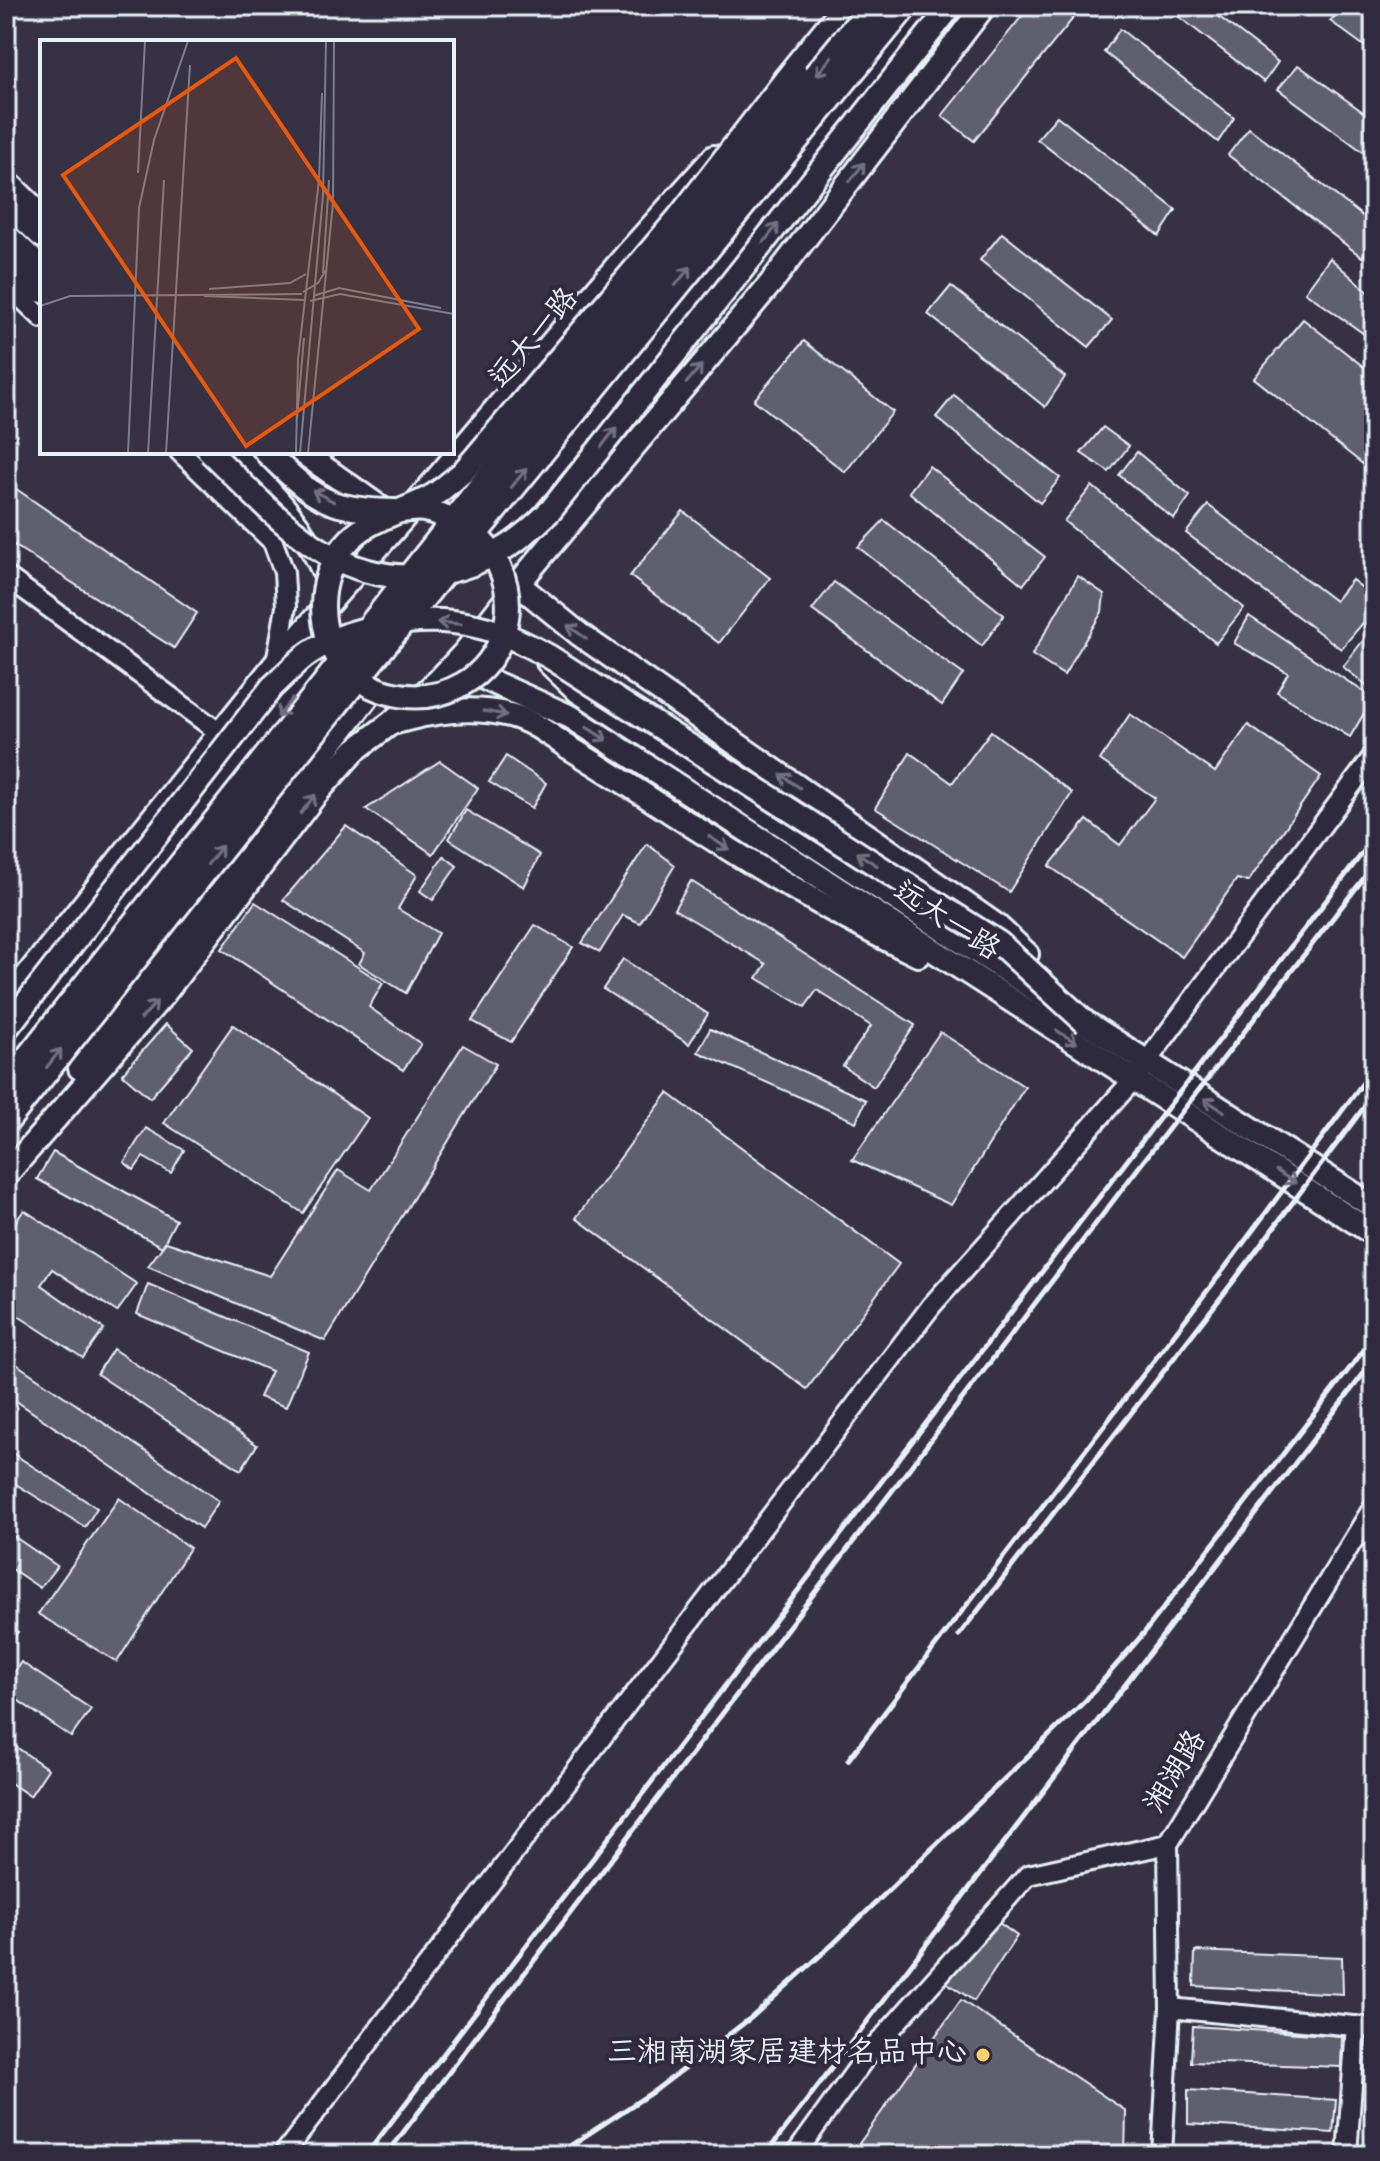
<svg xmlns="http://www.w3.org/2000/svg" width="1380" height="2161" viewBox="0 0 1380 2161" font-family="'Gochi Hand','LXGW WenKai TC',sans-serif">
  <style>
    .building { fill: #605e6e; stroke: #e8f1f8; stroke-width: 2 }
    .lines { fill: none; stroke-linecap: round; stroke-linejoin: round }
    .minor-casing { stroke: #e8f1f8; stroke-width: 24 }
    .major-casing { stroke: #e8f1f8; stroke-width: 28 }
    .minor { stroke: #2f2a3d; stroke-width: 18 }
    .major { stroke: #2f2a3d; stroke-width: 22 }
    .rail { stroke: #e8f1f8; stroke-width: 5 }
    .major-bridge-casing { stroke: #e8f1f8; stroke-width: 28; stroke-linecap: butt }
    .highway-bridge-casing { stroke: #e8f1f8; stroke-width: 32; stroke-linecap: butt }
    .major-bridge { stroke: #2f2a3d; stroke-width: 22 }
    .highway-bridge { stroke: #2f2a3d; stroke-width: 26 }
    .oneway { stroke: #70707e }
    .poi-dot { fill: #ffd166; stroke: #2f2a3d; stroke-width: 3 }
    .labels { text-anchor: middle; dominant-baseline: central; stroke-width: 8; stroke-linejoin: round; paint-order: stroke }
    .street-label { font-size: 30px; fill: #e8f1f8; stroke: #2f2a3d }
    .poi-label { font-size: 30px; fill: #e8f1f8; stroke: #2f2a3d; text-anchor: end }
    .inset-road { fill: none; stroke: #7d7e8c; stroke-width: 2 }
    .view { fill: #e8590c; fill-opacity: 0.15; stroke: #e8590c; stroke-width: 4 }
    .inset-edge { fill: none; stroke: #e8f1f8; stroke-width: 4 }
  </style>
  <rect width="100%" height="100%" fill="#363244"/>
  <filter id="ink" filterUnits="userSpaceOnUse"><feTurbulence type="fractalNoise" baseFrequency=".0125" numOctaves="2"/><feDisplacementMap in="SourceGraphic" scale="16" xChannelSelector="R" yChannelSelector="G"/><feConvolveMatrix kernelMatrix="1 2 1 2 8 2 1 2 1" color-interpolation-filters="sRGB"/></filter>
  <g filter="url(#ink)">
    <g class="building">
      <path d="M1030,6H1083L974,141L942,116Z"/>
      <path d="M1165,6H1205L1278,62L1264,82Z"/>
      <path d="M1345,6H1354L1374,21V53L1330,21Z"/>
      <path d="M1120,29L1234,118L1218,142L1104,52Z"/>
      <path d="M1298,65L1374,120V160L1278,89Z"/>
      <path d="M1057,116L1176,210L1159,236L1037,139Z"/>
      <path d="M1249,128L1374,225V241L1362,257L1228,155Z"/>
      <path d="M1002,233L1112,320L1089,347L980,260Z"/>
      <path d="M1330,258L1374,297V341L1305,292Z"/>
      <path d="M951,286L1065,377L1045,407L928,314Z"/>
      <path d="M1303,319L1374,375V473L1254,378Z"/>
      <path d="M804,341L893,412L845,472L754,400Z"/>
      <path d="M954,395L1060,478L1040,503L936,417Z"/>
      <path d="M1103,427L1129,446L1109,472L1081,453Z"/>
      <path d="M1137,452L1190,496L1174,519L1119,475Z"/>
      <path d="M929,466L1045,557L1023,585L909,492Z"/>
      <path d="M6,482L197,613L174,648L6,540Z"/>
      <path d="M1092,486L1244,608L1216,643L1064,521Z"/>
      <path d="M1208,505L1335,601L1352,580L1374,597V610L1341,649L1186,533Z"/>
      <path d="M683,511L770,578L719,643L630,576Z"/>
      <path d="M884,520L1004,615L982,646L858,547Z"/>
      <path d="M1078,576L1104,594L1102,612L1064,675L1032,655Z"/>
      <path d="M834,582L963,674L942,705L812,610Z"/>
      <path d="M1249,616L1373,698L1350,737L1277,692L1288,673L1234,643Z"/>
      <path d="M1374,626V691L1343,667Z"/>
      <path d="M1130,714L1215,772L1248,725L1321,776L1248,882L1237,879L1182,957L1049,866L1087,820L1120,845L1155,798L1100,760Z"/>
      <path d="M991,731L1072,793L1009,892L875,808L910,753L952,783Z"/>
      <path d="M506,756L546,783L532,808L489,782Z"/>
      <path d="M440,761L478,788L433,854L366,809Z"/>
      <path d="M466,810L540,855L524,887L449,839Z"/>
      <path d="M346,826L417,875L398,909L438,933L406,993L359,964L365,953L283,900Z"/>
      <path d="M647,844L675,865L640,923L623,915L600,952L582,943Z"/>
      <path d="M444,856L457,866L433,900L420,891Z"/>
      <path d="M691,881L915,1025L874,1087L843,1066L871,1026L817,990L805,1007L757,978L766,964L674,909Z"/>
      <path d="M255,902L383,983L369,1007L421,1044L403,1070L222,949Z"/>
      <path d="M535,925L573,947L511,1042L472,1021Z"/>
      <path d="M623,959L708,1014L689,1044L603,989Z"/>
      <path d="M166,1024L193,1048L150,1098L122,1074Z"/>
      <path d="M233,1025L368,1118L303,1213L164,1123Z"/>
      <path d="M710,1029L866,1100L856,1122L698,1052Z"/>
      <path d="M940,1032L1025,1087L951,1205L852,1160Z"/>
      <path d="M463,1045L496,1064L325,1341L148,1266L166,1242L270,1276L338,1170L371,1190Z"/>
      <path d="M668,1093L899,1264L807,1389L576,1218Z"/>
      <path d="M146,1128L184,1150L171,1173L143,1157L134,1170L124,1162Z"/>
      <path d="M53,1152L176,1220L162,1247L37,1179Z"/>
      <path d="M24,1210L137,1284L117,1312L52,1269L41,1285L104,1329L83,1358L6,1308V1235Z"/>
      <path d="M148,1284L309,1352L286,1407L259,1397L271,1371L137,1314Z"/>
      <path d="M113,1349L257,1445L241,1470L97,1374Z"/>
      <path d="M6,1357L219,1501L201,1528L6,1394Z"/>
      <path d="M6,1449L97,1508L85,1527L6,1478Z"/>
      <path d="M119,1498L190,1548L117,1662L38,1614Z"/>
      <path d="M6,1531L57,1566L40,1588L6,1565Z"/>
      <path d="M6,1623L18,1632L6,1648Z"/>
      <path d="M21,1662L91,1709L71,1737L6,1692V1684Z"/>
      <path d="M6,1740L48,1769L30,1796L6,1780Z"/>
      <path d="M991,1917L1017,1936L974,2001L946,1982Z"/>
      <path d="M1195,1951L1342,1957L1343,1994L1194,1986Z"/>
      <path d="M961,2000L1126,2111L1125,2155H851Z"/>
      <path d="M1193,2026L1342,2036L1341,2067L1191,2062Z"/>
      <path d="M1371,2039H1374V2072H1370Z"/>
      <path d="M1188,2090L1336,2100L1333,2133L1188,2124Z"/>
      <path d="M1369,2102H1374V2133H1368Z"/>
      <path d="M821,2145L835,2155H814Z"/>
    </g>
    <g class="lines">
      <defs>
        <g id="minor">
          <path d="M6,283L42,318"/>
          <path d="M180,452L273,542L284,572L286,607L276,663"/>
          <path d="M6,576L220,733"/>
          <path d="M1170,2008L1374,2028"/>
          <path d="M283,2155L932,1305L1133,1080L1374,755"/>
          <path d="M795,2155L865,2058L1028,1875L1168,1844"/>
          <path d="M1162,2155L1170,2008L1168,1844L1374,1506"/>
          <path d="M1347,2155L1356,2026"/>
        </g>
        <g id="major">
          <path d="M783,81L844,6"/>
          <path d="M6,181L35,209"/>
          <path d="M6,202L42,236"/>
          <path d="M6,235L42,269"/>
          <path d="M6,256L42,291"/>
          <path d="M232,452C274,494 303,523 327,579"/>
          <path d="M302,452L389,514"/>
          <path d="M487,546L935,6"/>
          <path d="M518,584L579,634L997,926L1027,954"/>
          <path d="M548,662L578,691L1063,1008L1374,1207"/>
          <path d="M477,675L571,717L1374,1234"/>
          <path d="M396,722C434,711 471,706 510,715C531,720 550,735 568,747C598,765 627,784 655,802C740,857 827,911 918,955"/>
          <path d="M6,1002L276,663L400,522L627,254L714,157"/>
          <path d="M6,1063L333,646"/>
          <path d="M80,1068L374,688"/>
          <path d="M6,1175L163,995L315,795L355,750L391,723L438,681L465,652L518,584L771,283L984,6"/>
        </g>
      </defs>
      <use href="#minor" class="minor-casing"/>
      <use href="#major" class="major-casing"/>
      <use href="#minor" class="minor"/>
      <use href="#major" class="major"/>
      <g class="rail">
        <path d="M959,1635L1236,1278L1374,1094"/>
        <path d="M848,1760L1224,1269L1374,1068"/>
        <path d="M366,2155L1374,838"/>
        <path d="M386,2155L1142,1163L1374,865"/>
        <path d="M556,2155L657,2089L752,2017L833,1944L1086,1700L1144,1633L1374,1337"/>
        <path d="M765,2155L1374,1360"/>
      </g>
      <defs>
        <g id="major-bridge">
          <path d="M210,452C278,517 338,594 442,573C489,563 518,543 551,510L951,6"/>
          <path d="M266,452C287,472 310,497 339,505C355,509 377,511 394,511C403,512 414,508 424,510C446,514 472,529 486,546C506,569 513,603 504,631C473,731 324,711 323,607C323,585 330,563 345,545C368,517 404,513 434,495C444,488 453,480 463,472L679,217L794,69"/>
          <path d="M6,1029L272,687C283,677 293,666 304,657C347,625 424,613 476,626C503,632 526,644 550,657L999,943L1086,1023"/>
        </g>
        <g id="highway-bridge">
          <path d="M6,1087L589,352L874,6"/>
          <path d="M6,1120L343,694L904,6"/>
        </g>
      </defs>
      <use href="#major-bridge" class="major-bridge-casing"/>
      <use href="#highway-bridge" class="highway-bridge-casing"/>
      <use href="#major-bridge" class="major-bridge"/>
      <use href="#highway-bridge" class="highway-bridge"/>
    </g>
    <defs><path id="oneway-shaft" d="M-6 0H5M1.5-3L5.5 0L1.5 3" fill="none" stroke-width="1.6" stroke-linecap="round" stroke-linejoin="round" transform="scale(2)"/></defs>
    <g class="oneway">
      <use href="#oneway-shaft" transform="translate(824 66) rotate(129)"/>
      <use href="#oneway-shaft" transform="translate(857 172) rotate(-52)"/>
      <use href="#oneway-shaft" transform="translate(771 233) rotate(-52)"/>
      <use href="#oneway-shaft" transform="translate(683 276) rotate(-51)"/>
      <use href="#oneway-shaft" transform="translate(694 374) rotate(-50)"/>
      <use href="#oneway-shaft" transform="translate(609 437) rotate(-52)"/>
      <use href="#oneway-shaft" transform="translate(519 478) rotate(-51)"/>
      <use href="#oneway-shaft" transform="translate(323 496) rotate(-152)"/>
      <use href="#oneway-shaft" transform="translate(449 623) rotate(-175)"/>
      <use href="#oneway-shaft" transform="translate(577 632) rotate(-144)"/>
      <use href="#oneway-shaft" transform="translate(285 708) rotate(128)"/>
      <use href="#oneway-shaft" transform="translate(495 713) rotate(10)"/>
      <use href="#oneway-shaft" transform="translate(597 734) rotate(33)"/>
      <use href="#oneway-shaft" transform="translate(790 781) rotate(-145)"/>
      <use href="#oneway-shaft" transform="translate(308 804) rotate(-52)"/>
      <use href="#oneway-shaft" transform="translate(719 843) rotate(33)"/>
      <use href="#oneway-shaft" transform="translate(215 855) rotate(-52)"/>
      <use href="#oneway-shaft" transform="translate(867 859) rotate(-147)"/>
      <use href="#oneway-shaft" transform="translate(149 1010) rotate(-48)"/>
      <use href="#oneway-shaft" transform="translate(1067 1037) rotate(33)"/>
      <use href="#oneway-shaft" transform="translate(54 1058) rotate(-52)"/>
      <use href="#oneway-shaft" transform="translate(1214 1105) rotate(-147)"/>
      <use href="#oneway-shaft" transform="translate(1286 1177) rotate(33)"/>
    </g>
  </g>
  <circle class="poi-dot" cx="983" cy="2055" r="8"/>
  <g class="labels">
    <g class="street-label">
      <text transform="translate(536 340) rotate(-50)">远大一路</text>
      <text transform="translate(945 923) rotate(33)">远大一路</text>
      <text transform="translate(1178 1773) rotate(-59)">湘湖路</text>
    </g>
    <g class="poi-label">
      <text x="967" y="2055">三湘南湖家居建材名品中心</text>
    </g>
  </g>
  <g transform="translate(40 40)">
    <rect width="414" height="414" fill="#363244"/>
    <path class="inset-road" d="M98,133L105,1M283,233L289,140M169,249L250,243L266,234M263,252L278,243L286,230M164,256L264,260M273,256L299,248L401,268M270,261L300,254L414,274M0,266L30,256L262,254M257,378L264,298M88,413L99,168L114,100L148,1M108,413L124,140M126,413L150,25M256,413L258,319L279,140L282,53M260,413L283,155L286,1M268,413L293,163L294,1"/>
    <path class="view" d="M196,18L379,289L206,406L23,135Z"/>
    <rect width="414" height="414" class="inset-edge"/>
  </g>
  <rect width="1380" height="2161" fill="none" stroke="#2f2a3d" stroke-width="32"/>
  <rect x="16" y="16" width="1348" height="2129" fill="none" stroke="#e8f1f8" stroke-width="3" filter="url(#ink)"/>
</svg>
